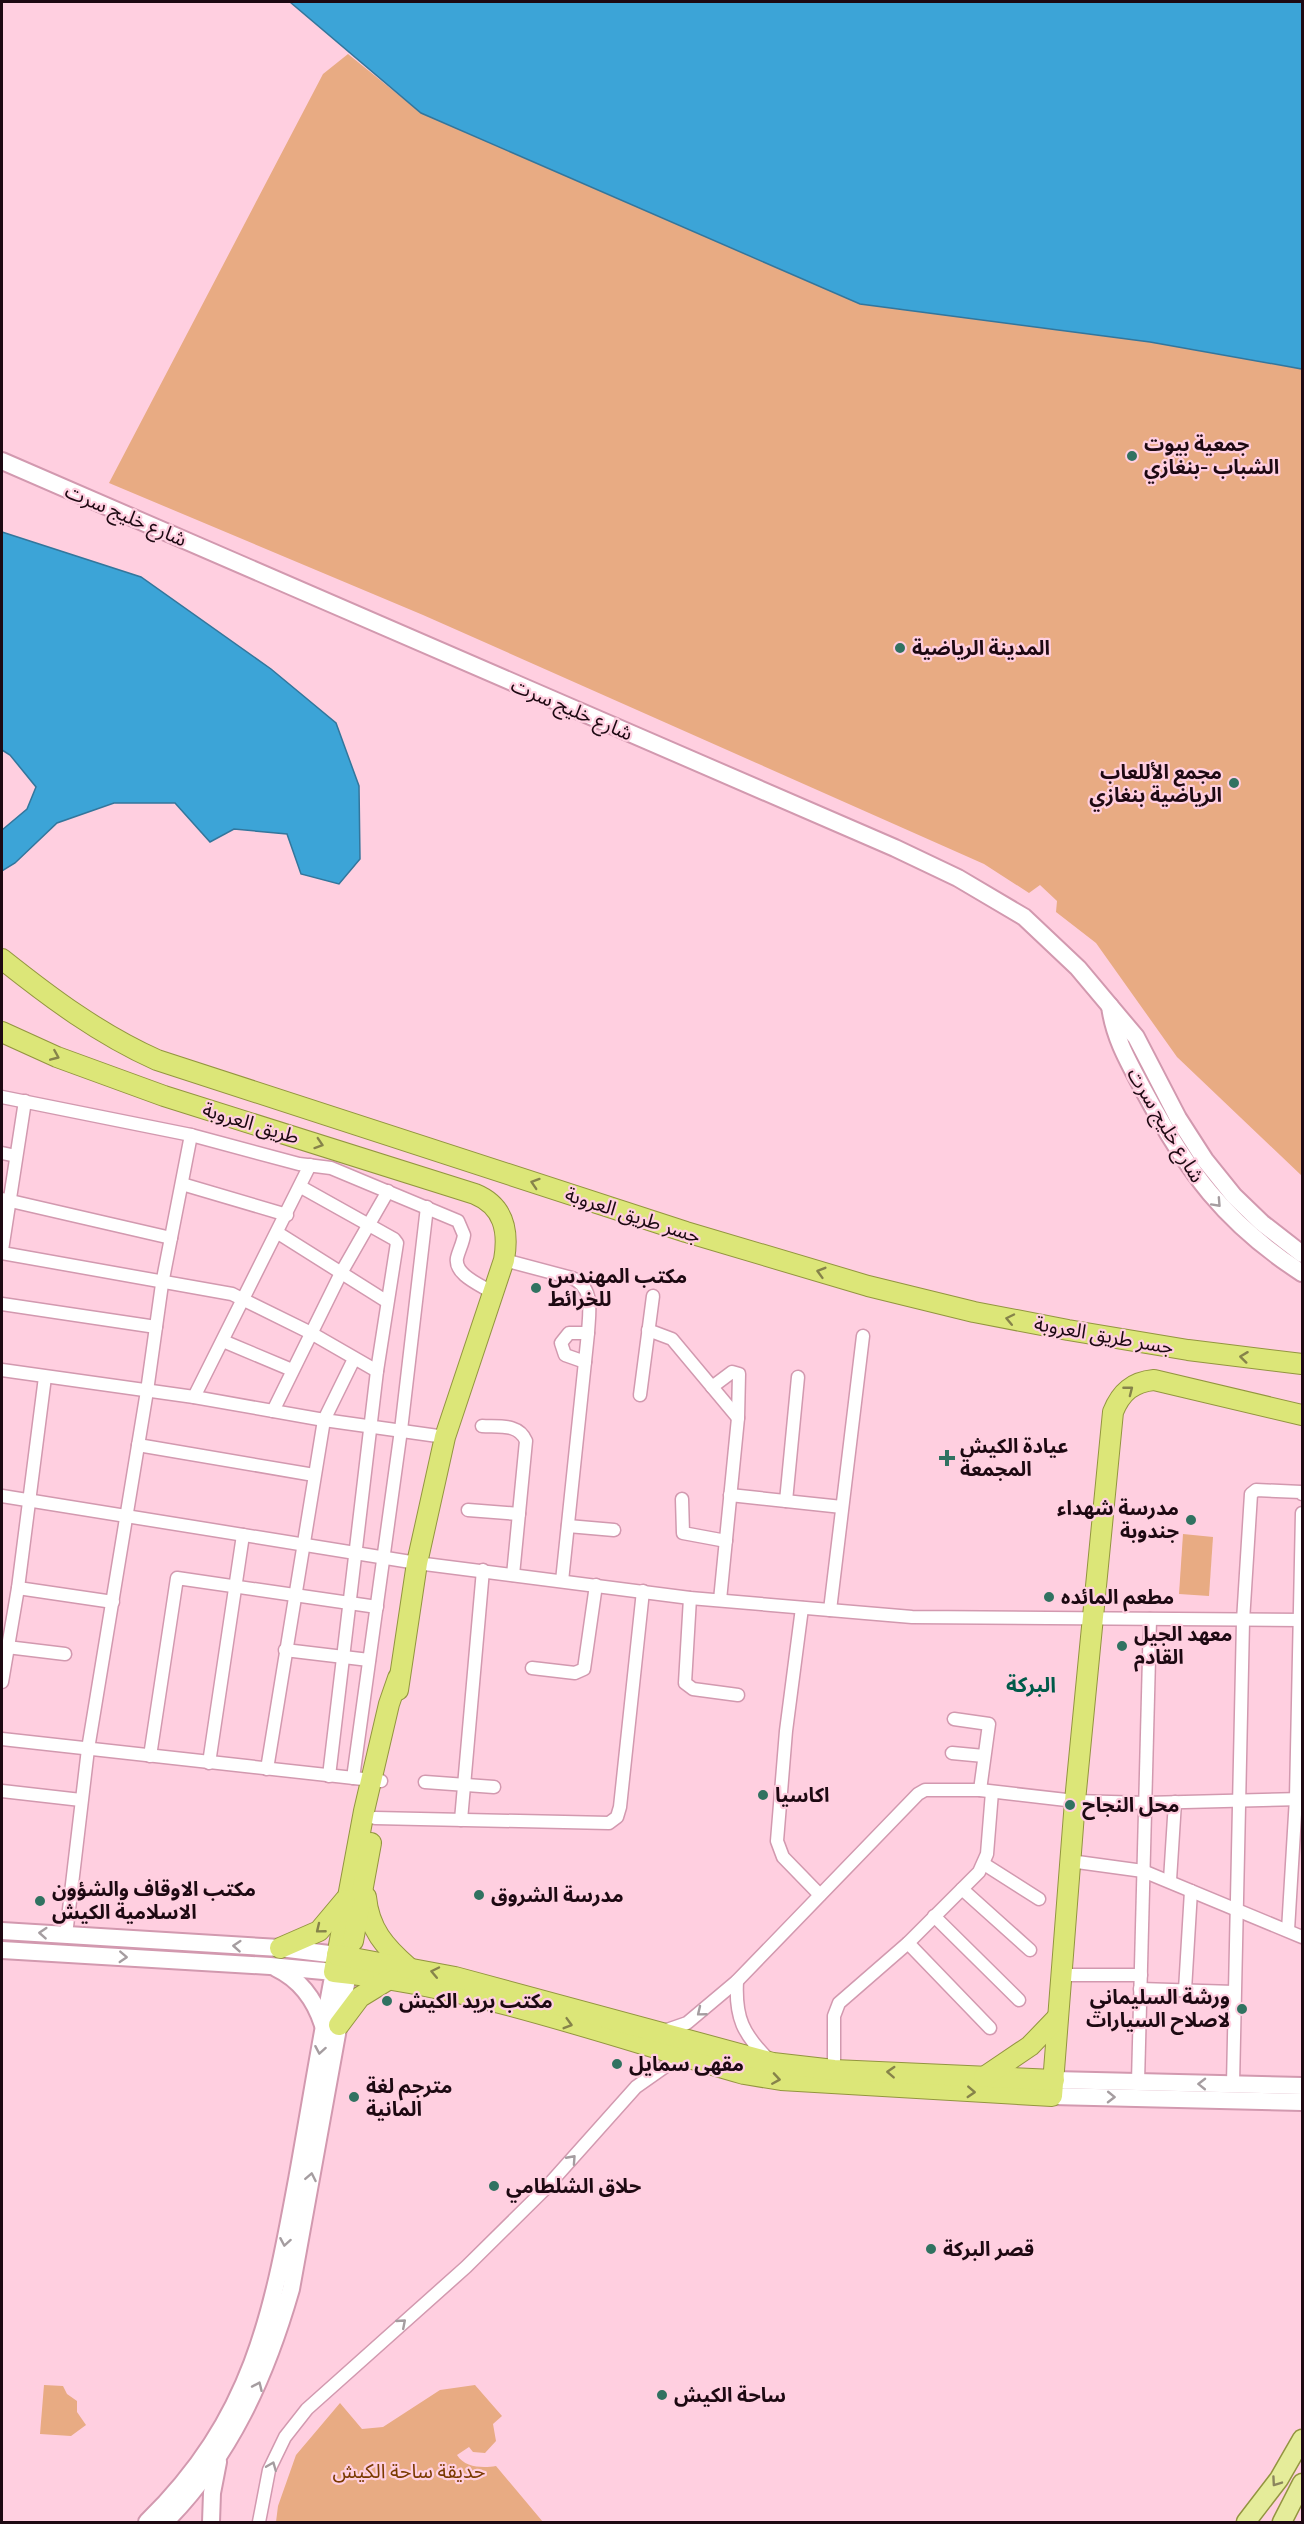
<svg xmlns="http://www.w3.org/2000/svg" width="1304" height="2524" viewBox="0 0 1304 2524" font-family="Cabin,'Noto Sans Arabic',sans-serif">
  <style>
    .green { fill: #e8ab83 }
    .water { fill: #3ca4d7; stroke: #33769c; stroke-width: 1.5 }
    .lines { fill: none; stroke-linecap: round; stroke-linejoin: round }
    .minor-casing { stroke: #d299af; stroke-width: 15 }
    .secondary-casing { stroke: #d299af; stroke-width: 20 }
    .primary-casing { stroke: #93953f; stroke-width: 21 }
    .trunk-casing { stroke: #93953f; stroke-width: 22 }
    .minor { stroke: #fff; stroke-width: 12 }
    .secondary { stroke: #fff; stroke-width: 16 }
    .primary { stroke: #e5ec9a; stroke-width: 18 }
    .trunk { stroke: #dce678; stroke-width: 20 }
    .oneway { stroke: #86834a }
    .oneway2 { stroke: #a59da0 }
    .oneway3 { stroke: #8b865d }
    .poi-dot { fill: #317261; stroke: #ffcfe0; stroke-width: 2 }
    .labels { text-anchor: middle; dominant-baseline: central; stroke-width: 4.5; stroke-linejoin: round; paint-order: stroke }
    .poi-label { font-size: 20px; font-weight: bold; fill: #1d0912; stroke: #ffcfe0; text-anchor: start }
    .street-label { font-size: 20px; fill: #1d0912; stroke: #ffcfe0 }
    .park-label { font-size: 20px; fill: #7a3a00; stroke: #ffcfe0 }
    .neighbourhood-label { font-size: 21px; font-weight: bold; fill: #005b4a; stroke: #ffcfe0 }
  </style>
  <rect width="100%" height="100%" fill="#ffcfe0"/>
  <g class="green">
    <path d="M348,54L421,113L1150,342L1302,369V1176L1177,1057L1096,943L1056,912L1057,901L1040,885L1029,893L984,864L423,615L109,483L323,74Z"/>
    <path d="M1183,1534L1213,1537L1209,1596L1179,1594Z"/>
    <path d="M44,2385L63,2386L67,2394L77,2401V2412L86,2425L71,2436L40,2434Z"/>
    <path d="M475,2385L502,2416L493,2424L496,2441L485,2453L473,2452L469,2447L457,2455C465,2468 483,2468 496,2466L543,2522H276L278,2506L296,2455L340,2403L362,2429L383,2427L440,2390Z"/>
  </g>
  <g class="water">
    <path d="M290,2H1302V369L1150,342L860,304L421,113Z"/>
    <path d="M2,532L141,577L271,669L336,723L359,786L360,859L339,884L301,874L287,834L234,829L210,842L175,803H114L57,823L15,863L2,871V830L27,809L36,787L10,755L2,750Z"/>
  </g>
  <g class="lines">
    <defs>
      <g id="minor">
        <path d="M2,1097L191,1135L299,1164L331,1168L458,1221L464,1235C463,1243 459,1250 457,1258C454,1275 481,1285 493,1293"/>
        <path d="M2,1153L16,1156"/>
        <path d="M182,1184L287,1215"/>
        <path d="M301,1187L394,1239L397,1243L377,1371L329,1776"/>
        <path d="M2,1199L171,1238"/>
        <path d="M278,1233L386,1301"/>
        <path d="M2,1250L25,1101"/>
        <path d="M2,1253L232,1294L311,1333L377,1371"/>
        <path d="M504,1260L572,1278C595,1288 589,1312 588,1333L562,1581"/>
        <path d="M2,1304L156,1327"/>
        <path d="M648,1330L672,1339L738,1418"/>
        <path d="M223,1341L292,1370"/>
        <path d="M585,1362L565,1355L561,1343L569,1333H588"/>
        <path d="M2,1370L194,1397L324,1420L445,1437"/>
        <path d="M712,1387L732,1372L739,1374L738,1418L720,1600"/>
        <path d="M640,1395L653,1296"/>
        <path d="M194,1397L310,1165"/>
        <path d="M273,1411L341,1273L388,1191"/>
        <path d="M482,1426C498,1427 519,1423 526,1441L513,1575"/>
        <path d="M138,1445L314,1475"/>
        <path d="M730,1495L842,1507"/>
        <path d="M2,1496L417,1563L690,1598L912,1617L1302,1620"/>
        <path d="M682,1499L683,1533L726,1541"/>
        <path d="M786,1501L798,1377"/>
        <path d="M468,1510L519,1514"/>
        <path d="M568,1526L614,1530"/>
        <path d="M18,1588L113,1602"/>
        <path d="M690,1598L685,1683L693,1689L738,1695"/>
        <path d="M802,1608L786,1731L777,1841L783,1857L820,1895"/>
        <path d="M830,1610L863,1336"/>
        <path d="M7,1647L65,1654"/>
        <path d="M285,1650L369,1660"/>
        <path d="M532,1668L575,1673L584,1669L596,1585"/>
        <path d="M2,1682L18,1588L45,1377"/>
        <path d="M954,1719L989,1724L980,1790"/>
        <path d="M2,1739L381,1781"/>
        <path d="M952,1753L984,1756"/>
        <path d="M150,1756L177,1578L377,1607"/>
        <path d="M209,1763L243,1535"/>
        <path d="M267,1769L324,1420L354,1359"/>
        <path d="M353,1778L401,1430L427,1207"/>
        <path d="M425,1782L494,1787"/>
        <path d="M2,1791L81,1800"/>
        <path d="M375,1818L609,1823L617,1817L620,1807L643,1591"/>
        <path d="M461,1820L483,1570"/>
        <path d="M1070,1861L1143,1871L1302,1937"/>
        <path d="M984,1864L1039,1899"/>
        <path d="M1170,1880L1175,1802"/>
        <path d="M962,1889L1030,1950"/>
        <path d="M934,1916L1019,2000"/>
        <path d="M1288,1930L1296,1798L1302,1513"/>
        <path d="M66,1935L88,1749L147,1391L162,1284L191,1135"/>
        <path d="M908,1943L990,2028"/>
        <path d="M1060,1975H1141"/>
        <path d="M737,1981C735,2018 743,2034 769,2060"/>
        <path d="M1140,1989L1234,1992"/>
        <path d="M1185,1990L1191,1891"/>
        <path d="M664,2031L687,2023L737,1981L918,1794L925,1790H980L1075,1801L1146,1803L1302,1799"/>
        <path d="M834,2070V2016L839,2003L908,1943L979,1872L987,1854L992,1792"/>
        <path d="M1138,2082L1150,1619"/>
        <path d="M1233,2084L1243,1621L1251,1494L1256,1490L1301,1492L1302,1494"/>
        <path d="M259,2522L269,2470L285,2437L307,2409L466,2267L544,2190L636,2087L680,2056"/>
      </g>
      <g id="secondary">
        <path d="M2,461L895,848L958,878L1024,917L1078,968L1136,1037L1178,1118L1205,1160L1234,1196L1262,1223L1302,1254"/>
        <path d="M1110,1006C1114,1038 1129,1063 1144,1091C1187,1171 1225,1223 1302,1273"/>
        <path d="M2,1931L280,1948L337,1955"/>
        <path d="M2,1950L270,1966L334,1972C321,2039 310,2107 298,2174C272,2315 254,2417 147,2522"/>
        <path d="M276,1968C301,1980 315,2000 323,2025"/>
        <path d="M1054,2080L1302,2086"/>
        <path d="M1052,2096L1302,2102"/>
        <path d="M165,2522C230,2457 266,2376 291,2289L348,1973"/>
        <path d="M211,2522L212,2493L218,2462"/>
      </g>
      <g id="primary">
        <path d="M1246,2522L1279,2479L1302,2439"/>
        <path d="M1282,2522L1302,2483"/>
      </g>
      <g id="trunk">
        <path d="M2,959C51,998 99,1034 157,1060L686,1232L868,1286L974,1312L1068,1330L1188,1350L1302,1364"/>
        <path d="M2,1032L57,1057L164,1096L475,1194C504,1206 509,1231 504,1260L445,1437L417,1563L398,1690"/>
        <path d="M398,1678L389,1704L364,1811L334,1972C474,1986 609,2036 744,2074L781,2080L1052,2096L1075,1801L1113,1412C1121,1392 1133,1382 1154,1380L1302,1415"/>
        <path d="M366,1897C369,1929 385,1947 408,1967"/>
        <path d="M353,1941L371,1843"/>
        <path d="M280,1948L319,1931L345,1900"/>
        <path d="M337,1955L455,1977L773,2063L834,2070L1054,2080"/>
        <path d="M339,2025L360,1997L391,1978"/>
        <path d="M984,2077L1030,2046L1057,2018"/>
      </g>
    </defs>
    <use href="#minor" class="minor-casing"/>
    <use href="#secondary" class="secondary-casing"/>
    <use href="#primary" class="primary-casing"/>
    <use href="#trunk" class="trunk-casing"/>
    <use href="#minor" class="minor"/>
    <use href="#secondary" class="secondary"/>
    <use href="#primary" class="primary"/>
    <use href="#trunk" class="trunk"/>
  </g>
  <defs><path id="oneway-chevron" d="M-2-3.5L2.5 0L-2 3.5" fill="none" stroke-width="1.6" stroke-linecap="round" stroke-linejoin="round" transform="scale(1.5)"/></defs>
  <g class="oneway">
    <use href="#oneway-chevron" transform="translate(55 1056) rotate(23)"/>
    <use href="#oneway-chevron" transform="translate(319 1144) rotate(18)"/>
    <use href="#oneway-chevron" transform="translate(535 1183) rotate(-162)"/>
    <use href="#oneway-chevron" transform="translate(821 1272) rotate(-164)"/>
    <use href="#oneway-chevron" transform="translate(1010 1319) rotate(-168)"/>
    <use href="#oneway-chevron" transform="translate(1244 1357) rotate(-173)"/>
    <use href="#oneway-chevron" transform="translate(1129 1390) rotate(-38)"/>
    <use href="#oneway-chevron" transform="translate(320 1929) rotate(141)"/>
    <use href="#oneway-chevron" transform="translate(435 1972) rotate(-168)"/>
    <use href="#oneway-chevron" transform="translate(568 2024) rotate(16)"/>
    <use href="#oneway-chevron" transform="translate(891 2072) rotate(-177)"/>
    <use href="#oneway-chevron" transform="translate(776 2079) rotate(9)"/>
    <use href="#oneway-chevron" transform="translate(971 2092) rotate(3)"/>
  </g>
  <g class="oneway2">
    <use href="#oneway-chevron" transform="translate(1217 1203) rotate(47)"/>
    <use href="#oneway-chevron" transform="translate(43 1933) rotate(-176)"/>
    <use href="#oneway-chevron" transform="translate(237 1946) rotate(-176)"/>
    <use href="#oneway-chevron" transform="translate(123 1957) rotate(3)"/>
    <use href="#oneway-chevron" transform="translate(701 2012) rotate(141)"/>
    <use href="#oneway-chevron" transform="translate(320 2050) rotate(100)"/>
    <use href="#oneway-chevron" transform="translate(1202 2084) rotate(-179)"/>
    <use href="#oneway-chevron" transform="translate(1111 2097) rotate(1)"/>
    <use href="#oneway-chevron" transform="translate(572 2159) rotate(-48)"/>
    <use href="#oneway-chevron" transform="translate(311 2177) rotate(-79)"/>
    <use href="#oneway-chevron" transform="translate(285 2242) rotate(100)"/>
    <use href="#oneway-chevron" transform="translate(402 2323) rotate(-41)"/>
    <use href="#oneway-chevron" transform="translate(258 2386) rotate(-66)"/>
    <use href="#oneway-chevron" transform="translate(272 2466) rotate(-68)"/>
  </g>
  <use class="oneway3" href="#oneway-chevron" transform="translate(1276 2482) rotate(125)"/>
  <g class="poi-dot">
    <circle cx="1132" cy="456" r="6"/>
    <circle cx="900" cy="648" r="6"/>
    <circle cx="1234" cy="783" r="6"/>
    <circle cx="536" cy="1288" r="6"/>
    <path d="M944 1449h6v6h6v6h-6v6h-6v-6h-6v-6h6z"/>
    <circle cx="1191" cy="1520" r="6"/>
    <circle cx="1049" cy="1597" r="6"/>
    <circle cx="1122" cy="1646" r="6"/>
    <circle cx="763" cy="1795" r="6"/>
    <circle cx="1070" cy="1805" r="6"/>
    <circle cx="479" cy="1895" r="6"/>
    <circle cx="40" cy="1901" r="6"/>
    <circle cx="387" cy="2001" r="6"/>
    <circle cx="1242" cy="2009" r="6"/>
    <circle cx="617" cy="2064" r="6"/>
    <circle cx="354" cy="2097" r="6"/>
    <circle cx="494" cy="2186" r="6"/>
    <circle cx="931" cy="2249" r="6"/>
    <circle cx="662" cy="2395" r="6"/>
  </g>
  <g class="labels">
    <g class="poi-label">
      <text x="1144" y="444">جمعية بيوت<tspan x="1144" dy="23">الشباب -بنغازي</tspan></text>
      <text x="912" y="648">المدينة الرياضية</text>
      <text x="1222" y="772" text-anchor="end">مجمع الأللعاب<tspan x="1222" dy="23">الرياضية بنغازي</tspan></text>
      <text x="548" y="1276">مكتب المهندس<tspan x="548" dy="23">للخرائط</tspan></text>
      <text x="960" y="1446">عيادة الكيش<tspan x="960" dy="23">المجمعة</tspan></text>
      <text x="1179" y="1508" text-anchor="end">مدرسة شهداء<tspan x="1179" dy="23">جندوبة</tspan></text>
      <text x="1061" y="1597">مطعم المائده</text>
      <text x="1134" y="1634">معهد الجيل<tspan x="1134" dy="23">القادم</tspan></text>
      <text x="775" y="1795">اكاسيا</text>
      <text x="1082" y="1805">محل النجاح</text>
      <text x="52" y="1889">مكتب الاوقاف والشؤون<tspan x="52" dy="23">الاسلامية الكيش</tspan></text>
      <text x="491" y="1895">مدرسة الشروق</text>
      <text x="1230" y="1997" text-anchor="end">ورشة السليماني<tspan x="1230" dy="23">لاصلاح السيارات</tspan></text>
      <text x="399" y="2001">مكتب بريد الكيش</text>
      <text x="629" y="2064">مقهى سمايل</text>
      <text x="366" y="2086">مترجم لغة<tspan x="366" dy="23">المانية</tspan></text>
      <text x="506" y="2186">حلاق الشلطامي</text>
      <text x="943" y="2249">قصر البركة</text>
      <text x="674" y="2395">ساحة الكيش</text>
    </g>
    <g class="street-label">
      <text transform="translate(126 515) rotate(23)">شارع خليج سرت</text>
      <text transform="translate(572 709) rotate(23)">شارع خليج سرت</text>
      <text transform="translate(251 1123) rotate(17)">طريق العروبة</text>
      <text transform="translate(1166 1125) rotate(59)">شارع خليج سرت</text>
      <text transform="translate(633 1215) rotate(18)">جسر طريق العروبة</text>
      <text transform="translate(1104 1335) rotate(10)">جسر طريق العروبة</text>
    </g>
    <g class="park-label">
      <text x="409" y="2471">حديقة ساحة الكيش</text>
    </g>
    <g class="neighbourhood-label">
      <text x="1031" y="1684">البركة</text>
    </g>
  </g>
  <rect width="1304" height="2524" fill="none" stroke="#1d0912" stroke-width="6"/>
</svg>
